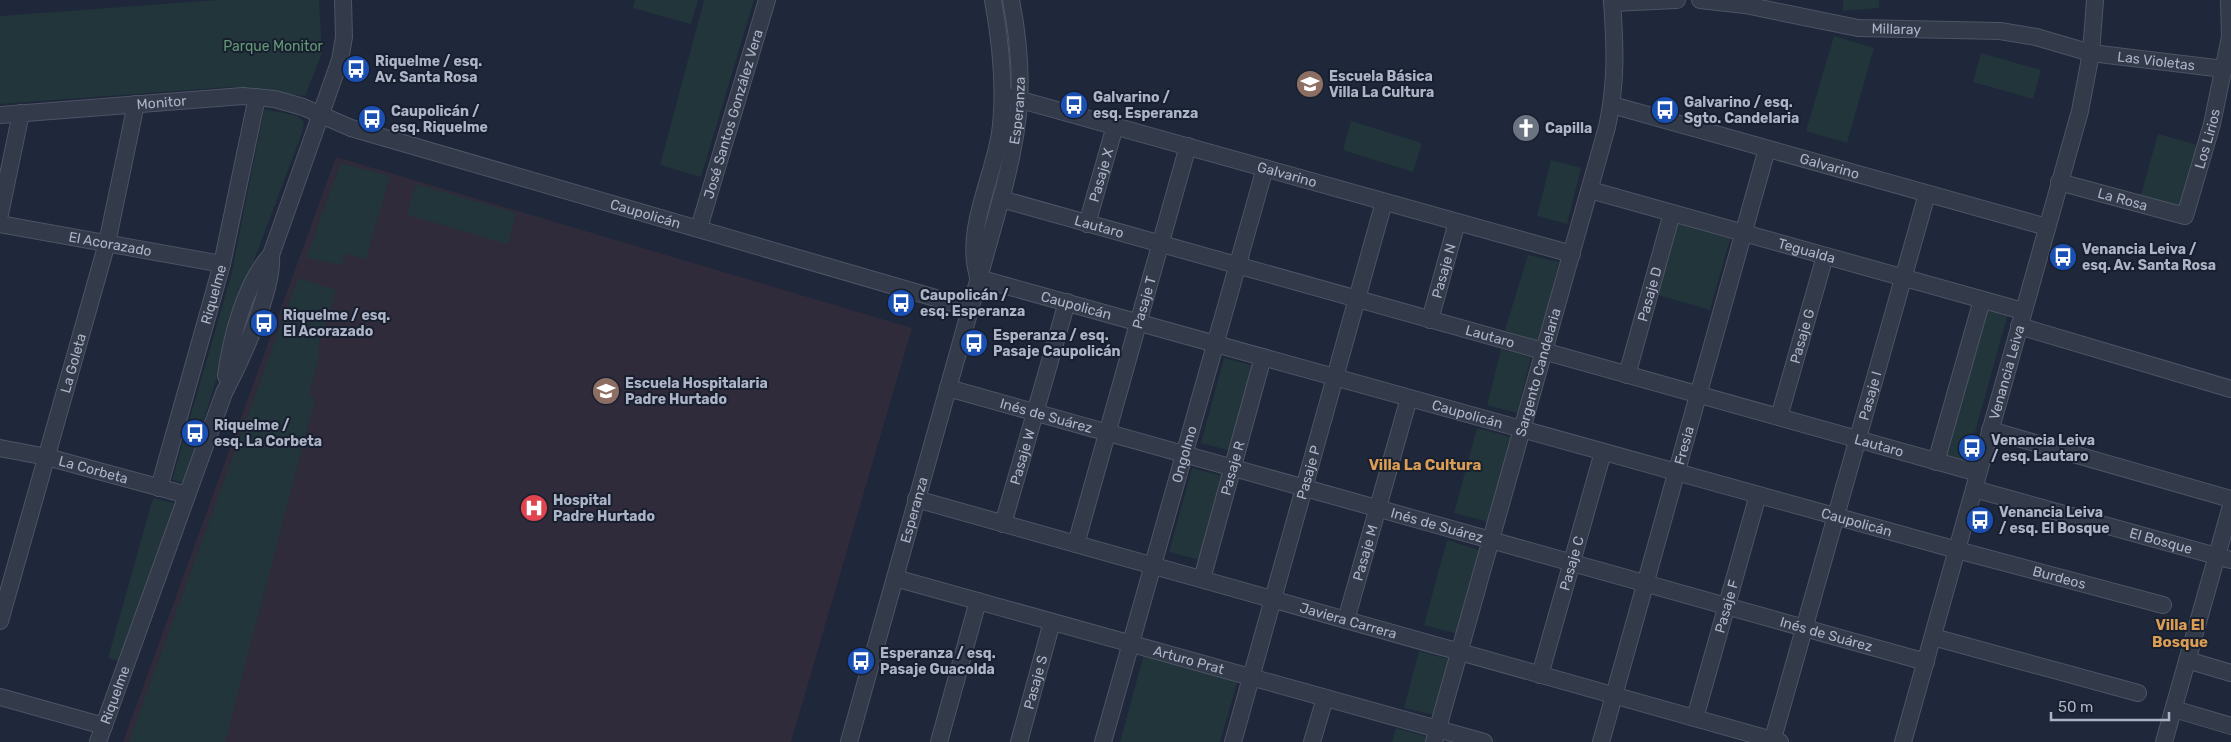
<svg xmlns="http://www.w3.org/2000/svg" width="2231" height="742" viewBox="0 0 2231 742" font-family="Rubik,sans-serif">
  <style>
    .medical { fill: #2f2b3b }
    .green { fill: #21353b }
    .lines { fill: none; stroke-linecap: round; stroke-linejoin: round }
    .minor-casing { stroke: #4d5465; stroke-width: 18 }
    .minor { stroke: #333a4a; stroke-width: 16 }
    .labels { text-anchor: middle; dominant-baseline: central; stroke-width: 4; stroke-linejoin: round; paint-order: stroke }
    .street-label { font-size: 14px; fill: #adb4c7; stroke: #181f2e }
    .park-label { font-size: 14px; fill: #639976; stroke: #181f2e }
    .poi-label { font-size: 14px; font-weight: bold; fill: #adb4c7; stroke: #181f2e; text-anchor: start }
    .neighbourhood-label { font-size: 15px; font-weight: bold; fill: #db9e54; stroke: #181f2e }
  </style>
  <rect width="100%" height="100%" fill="#1f273a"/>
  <path class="medical" d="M336,157L912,328L791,742H123Z"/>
  <g class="green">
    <path d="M218,0H319L322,53L305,96L231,87L0,104V16Z"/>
    <path d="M635,0H698L691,24L633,8Z"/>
    <path d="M704,0H754L701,177L660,165Z"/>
    <path d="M1843,0H1879V8L1843,11Z"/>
    <path d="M1834,36L1874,48L1847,143L1806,131Z"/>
    <path d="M1981,53L2041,70L2033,99L1973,82Z"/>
    <path d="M264,109L298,116L304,122L302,133L244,287L185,483L172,480L231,276Z"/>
    <path d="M1351,121L1422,143L1413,172L1343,150Z"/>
    <path d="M2158,134L2201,146L2183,210L2140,198Z"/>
    <path d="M1551,160L1581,168L1567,224L1537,216Z"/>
    <path d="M341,163L390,176L366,259L345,254L342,265L306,258Z"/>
    <path d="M416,184L516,213L508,244L407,215Z"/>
    <path d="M1678,224L1730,239L1710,310L1658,295Z"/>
    <path d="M1528,255L1559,262L1538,342L1504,333Z"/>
    <path d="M298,278L336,290L319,345V358L309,395L315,399L225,742H129Z"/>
    <path d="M1984,307L2008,314L1967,461L1943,454Z"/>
    <path d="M1501,349L1531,357L1517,413L1487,405Z"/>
    <path d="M1224,358L1258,367L1235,452L1201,443Z"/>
    <path d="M1477,428L1511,437L1489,522L1454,513Z"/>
    <path d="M1192,468L1226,477L1203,561L1169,552Z"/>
    <path d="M153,498L177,504L118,661L108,658Z"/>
    <path d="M1447,540L1480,550L1458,634L1424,625Z"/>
    <path d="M1419,651L1448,659L1434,715L1404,708Z"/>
    <path d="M1144,654L1238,680L1220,742H1120Z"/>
    <path d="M1396,728L1428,737L1427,742H1392Z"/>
  </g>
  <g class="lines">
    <defs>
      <g id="minor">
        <path id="s1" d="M1700,0L1745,5L1858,28L2000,31L2036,37L2091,53L2224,69"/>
        <path d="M1612,3L1677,0"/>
        <path id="s2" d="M1003,95L1572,254"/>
        <path id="s3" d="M1612,105L2047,227"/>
        <path id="s4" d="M0,115L243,96L275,99L303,107L351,128L970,308"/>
        <path id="s5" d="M2059,182L2185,216L2212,124L2230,37L2229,0"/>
        <path id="s6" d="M1590,190L2023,311"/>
        <path id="s7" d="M1001,199L1978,473"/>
        <path d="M0,214L21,113"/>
        <path id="s8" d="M0,224L222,264"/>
        <path id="s9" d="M1087,224L1115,126"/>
        <path id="s10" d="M699,228L767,0"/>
        <path d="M978,276C964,231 993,179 1000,133C1006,89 1001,44 993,0"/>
        <path id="s11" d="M978,278L1957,550L2163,605"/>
        <path id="s12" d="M1430,320L1457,222"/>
        <path d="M2019,326L2231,389"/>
        <path id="s13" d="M1627,375L1672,213"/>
        <path d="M226,376C231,338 245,283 271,255L340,60L344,37L343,0"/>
        <path id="s14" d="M948,388L1926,662"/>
        <path id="s15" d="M1779,417L1825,256"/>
        <path d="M1990,430L2231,499"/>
        <path id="s16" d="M0,448L47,457L187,495"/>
        <path d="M1936,462L1982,300"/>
        <path id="s17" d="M159,488L222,264L257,97"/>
        <path id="s18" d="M1974,489L2231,560"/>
        <path id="s19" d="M916,499L1780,742"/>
        <path id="s20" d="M1003,524L1067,302"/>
        <path id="s21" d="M1076,544L1188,146"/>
        <path id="s22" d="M895,578L1484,742"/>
        <path id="s23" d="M1202,579L1263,357"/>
        <path id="s24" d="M1346,620L1409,398"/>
        <path id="s25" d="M0,621L107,243L136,104"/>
        <path d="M1933,637L2138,693"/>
        <path d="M2187,660L2231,673"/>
        <path id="s26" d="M1540,675L1603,452"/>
        <path d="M0,697L104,726"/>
        <path d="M2174,709L2231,726"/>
        <path id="s27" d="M1695,718L1758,495"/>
        <path id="s28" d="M98,742L224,393C241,361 274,289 271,255"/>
        <path id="s29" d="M849,742L1001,199C1021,126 1026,76 1011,0"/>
        <path d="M939,742L978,601"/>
        <path id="s30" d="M1019,742L1052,622"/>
        <path id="s31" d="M1103,742L1265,168"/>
        <path id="s32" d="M1233,742L1384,202"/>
        <path d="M1312,742L1325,698"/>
        <path id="s33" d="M1434,742L1607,127C1617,82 1615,45 1612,0"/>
        <path id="s34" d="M1601,742L1767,149"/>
        <path id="s35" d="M1772,742L1927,194"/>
        <path id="s36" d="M1903,742L2080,111L2091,53L2095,0"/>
        <path d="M2164,742L2231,506"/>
      </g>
    </defs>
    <use href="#minor" class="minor-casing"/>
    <use href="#minor" class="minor"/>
  </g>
  <defs>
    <symbol id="bus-disc" viewBox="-11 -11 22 22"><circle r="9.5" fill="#1a4fb4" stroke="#181f2e"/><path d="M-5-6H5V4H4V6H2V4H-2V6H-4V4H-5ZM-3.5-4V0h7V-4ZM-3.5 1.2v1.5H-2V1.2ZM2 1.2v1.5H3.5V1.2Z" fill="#fff"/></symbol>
    <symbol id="school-disc" viewBox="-11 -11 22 22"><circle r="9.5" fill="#8d6e63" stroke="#181f2e"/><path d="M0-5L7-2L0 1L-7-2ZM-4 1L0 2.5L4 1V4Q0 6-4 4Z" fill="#fff"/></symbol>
    <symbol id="church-disc" viewBox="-11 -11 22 22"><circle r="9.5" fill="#6b7280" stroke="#181f2e"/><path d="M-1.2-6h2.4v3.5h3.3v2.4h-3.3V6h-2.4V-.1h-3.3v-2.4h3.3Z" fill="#fff"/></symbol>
    <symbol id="hospital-disc" viewBox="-11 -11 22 22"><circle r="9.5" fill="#e0444e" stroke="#181f2e"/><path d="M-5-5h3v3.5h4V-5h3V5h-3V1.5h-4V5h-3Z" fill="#fff"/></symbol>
  </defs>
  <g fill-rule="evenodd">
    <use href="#bus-disc" x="340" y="53" width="32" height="32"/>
    <use href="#school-disc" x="1294" y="68" width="32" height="32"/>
    <use href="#bus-disc" x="1058" y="89" width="32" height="32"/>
    <use href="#bus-disc" x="1649" y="94" width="32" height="32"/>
    <use href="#bus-disc" x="356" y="103" width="32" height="32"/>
    <use href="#church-disc" x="1510" y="112" width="32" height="32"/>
    <use href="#bus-disc" x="2047" y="241" width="32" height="32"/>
    <use href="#bus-disc" x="885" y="287" width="32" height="32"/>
    <use href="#bus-disc" x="248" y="307" width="32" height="32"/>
    <use href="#bus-disc" x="958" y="327" width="32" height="32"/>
    <use href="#school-disc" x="590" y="375" width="32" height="32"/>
    <use href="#bus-disc" x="179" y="417" width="32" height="32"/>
    <use href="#bus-disc" x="1956" y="432" width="32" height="32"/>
    <use href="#hospital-disc" x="518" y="492" width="32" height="32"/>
    <use href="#bus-disc" x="1964" y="504" width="32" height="32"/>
    <use href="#bus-disc" x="845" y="645" width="32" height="32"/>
  </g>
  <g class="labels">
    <g class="street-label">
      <text stroke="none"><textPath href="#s1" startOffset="199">Millaray</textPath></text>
      <text stroke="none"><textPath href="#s1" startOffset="462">Las Violetas</textPath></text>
      <text stroke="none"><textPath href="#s4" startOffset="162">Monitor</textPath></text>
      <text stroke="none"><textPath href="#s29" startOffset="654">Esperanza</textPath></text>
      <text stroke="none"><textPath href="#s10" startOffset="119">José Santos González Vera</textPath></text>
      <text stroke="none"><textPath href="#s5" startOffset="211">Los Lirios</textPath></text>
      <text stroke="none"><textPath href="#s3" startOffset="226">Galvarino</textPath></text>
      <text stroke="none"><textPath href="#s2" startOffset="295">Galvarino</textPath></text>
      <text stroke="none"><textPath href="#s9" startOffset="51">Pasaje X</textPath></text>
      <text stroke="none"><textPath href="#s5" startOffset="66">La Rosa</textPath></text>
      <text stroke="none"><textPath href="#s4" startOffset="664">Caupolicán</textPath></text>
      <text stroke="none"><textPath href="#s7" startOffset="102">Lautaro</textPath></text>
      <text stroke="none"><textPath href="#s8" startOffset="112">El Acorazado</textPath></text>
      <text stroke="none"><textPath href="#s6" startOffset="225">Tegualda</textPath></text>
      <text stroke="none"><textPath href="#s12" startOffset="51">Pasaje N</textPath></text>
      <text stroke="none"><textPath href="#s17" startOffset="201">Riquelme</textPath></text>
      <text stroke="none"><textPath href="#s13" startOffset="84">Pasaje D</textPath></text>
      <text stroke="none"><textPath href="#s21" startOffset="251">Pasaje T</textPath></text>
      <text stroke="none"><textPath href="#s11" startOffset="102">Caupolicán</textPath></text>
      <text stroke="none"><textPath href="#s7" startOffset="508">Lautaro</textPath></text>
      <text stroke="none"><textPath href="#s15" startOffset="84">Pasaje G</textPath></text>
      <text stroke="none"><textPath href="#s25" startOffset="268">La Goleta</textPath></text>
      <text stroke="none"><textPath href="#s36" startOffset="384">Venancia Leiva</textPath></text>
      <text stroke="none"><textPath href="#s33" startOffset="384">Sargento Candelaria</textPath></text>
      <text stroke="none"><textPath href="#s35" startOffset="360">Pasaje I</textPath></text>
      <text stroke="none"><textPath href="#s11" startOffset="508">Caupolicán</textPath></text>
      <text stroke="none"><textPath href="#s14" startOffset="102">Inés de Suárez</textPath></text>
      <text stroke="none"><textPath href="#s34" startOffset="308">Fresia</textPath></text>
      <text stroke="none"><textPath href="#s7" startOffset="912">Lautaro</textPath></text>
      <text stroke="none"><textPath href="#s31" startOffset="299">Ongolmo</textPath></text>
      <text stroke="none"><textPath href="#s20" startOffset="70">Pasaje W</textPath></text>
      <text stroke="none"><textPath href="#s23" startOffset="115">Pasaje R</textPath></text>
      <text stroke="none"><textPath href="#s16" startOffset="96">La Corbeta</textPath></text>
      <text stroke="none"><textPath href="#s32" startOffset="280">Pasaje P</textPath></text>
      <text stroke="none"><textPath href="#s29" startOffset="241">Esperanza</textPath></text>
      <text stroke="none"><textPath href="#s11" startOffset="912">Caupolicán</textPath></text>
      <text stroke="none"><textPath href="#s14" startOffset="508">Inés de Suárez</textPath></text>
      <text stroke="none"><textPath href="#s18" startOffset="194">El Bosque</textPath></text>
      <text stroke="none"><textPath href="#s24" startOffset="70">Pasaje M</textPath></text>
      <text stroke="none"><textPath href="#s26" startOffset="116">Pasaje C</textPath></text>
      <text stroke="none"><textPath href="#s11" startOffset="1122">Burdeos</textPath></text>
      <text stroke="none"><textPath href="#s27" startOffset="116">Pasaje F</textPath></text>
      <text stroke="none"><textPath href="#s19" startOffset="449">Javiera Carrera</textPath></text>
      <text stroke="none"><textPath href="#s14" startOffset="912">Inés de Suárez</textPath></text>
      <text stroke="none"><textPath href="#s22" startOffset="305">Arturo Prat</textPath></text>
      <text stroke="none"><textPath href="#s30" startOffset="62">Pasaje S</textPath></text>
      <text stroke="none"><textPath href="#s28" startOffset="50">Riquelme</textPath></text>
    </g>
    <g class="park-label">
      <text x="273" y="46">Parque Monitor</text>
    </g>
    <g class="poi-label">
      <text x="375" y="61">Riquelme / esq.<tspan x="375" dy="16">Av. Santa Rosa</tspan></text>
      <text x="1329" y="76">Escuela Básica<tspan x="1329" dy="16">Villa La Cultura</tspan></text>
      <text x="1093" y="97">Galvarino /<tspan x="1093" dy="16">esq. Esperanza</tspan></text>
      <text x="1684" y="102">Galvarino / esq.<tspan x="1684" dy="16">Sgto. Candelaria</tspan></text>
      <text x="391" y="111">Caupolicán /<tspan x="391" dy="16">esq. Riquelme</tspan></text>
      <text x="1545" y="128">Capilla</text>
      <text x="2082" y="249">Venancia Leiva /<tspan x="2082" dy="16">esq. Av. Santa Rosa</tspan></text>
      <text x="920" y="295">Caupolicán /<tspan x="920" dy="16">esq. Esperanza</tspan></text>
      <text x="283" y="315">Riquelme / esq.<tspan x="283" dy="16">El Acorazado</tspan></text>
      <text x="993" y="335">Esperanza / esq.<tspan x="993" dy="16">Pasaje Caupolicán</tspan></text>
      <text x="625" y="383">Escuela Hospitalaria<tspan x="625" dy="16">Padre Hurtado</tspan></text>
      <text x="214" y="425">Riquelme /<tspan x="214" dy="16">esq. La Corbeta</tspan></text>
      <text x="1991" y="440">Venancia Leiva<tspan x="1991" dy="16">/ esq. Lautaro</tspan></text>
      <text x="553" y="500">Hospital<tspan x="553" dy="16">Padre Hurtado</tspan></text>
      <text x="1999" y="512">Venancia Leiva<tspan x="1999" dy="16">/ esq. El Bosque</tspan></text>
      <text x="880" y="653">Esperanza / esq.<tspan x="880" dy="16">Pasaje Guacolda</tspan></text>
    </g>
    <g class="neighbourhood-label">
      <text x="1425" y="465">Villa La Cultura</text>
      <text x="2180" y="625">Villa El<tspan x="2180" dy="17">Bosque</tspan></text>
    </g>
  </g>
  <path d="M2051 712v8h118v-8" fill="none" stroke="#adb4c7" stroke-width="2.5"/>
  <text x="2058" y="712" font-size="15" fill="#adb4c7" stroke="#181f2e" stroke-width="4" paint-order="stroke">50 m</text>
</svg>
